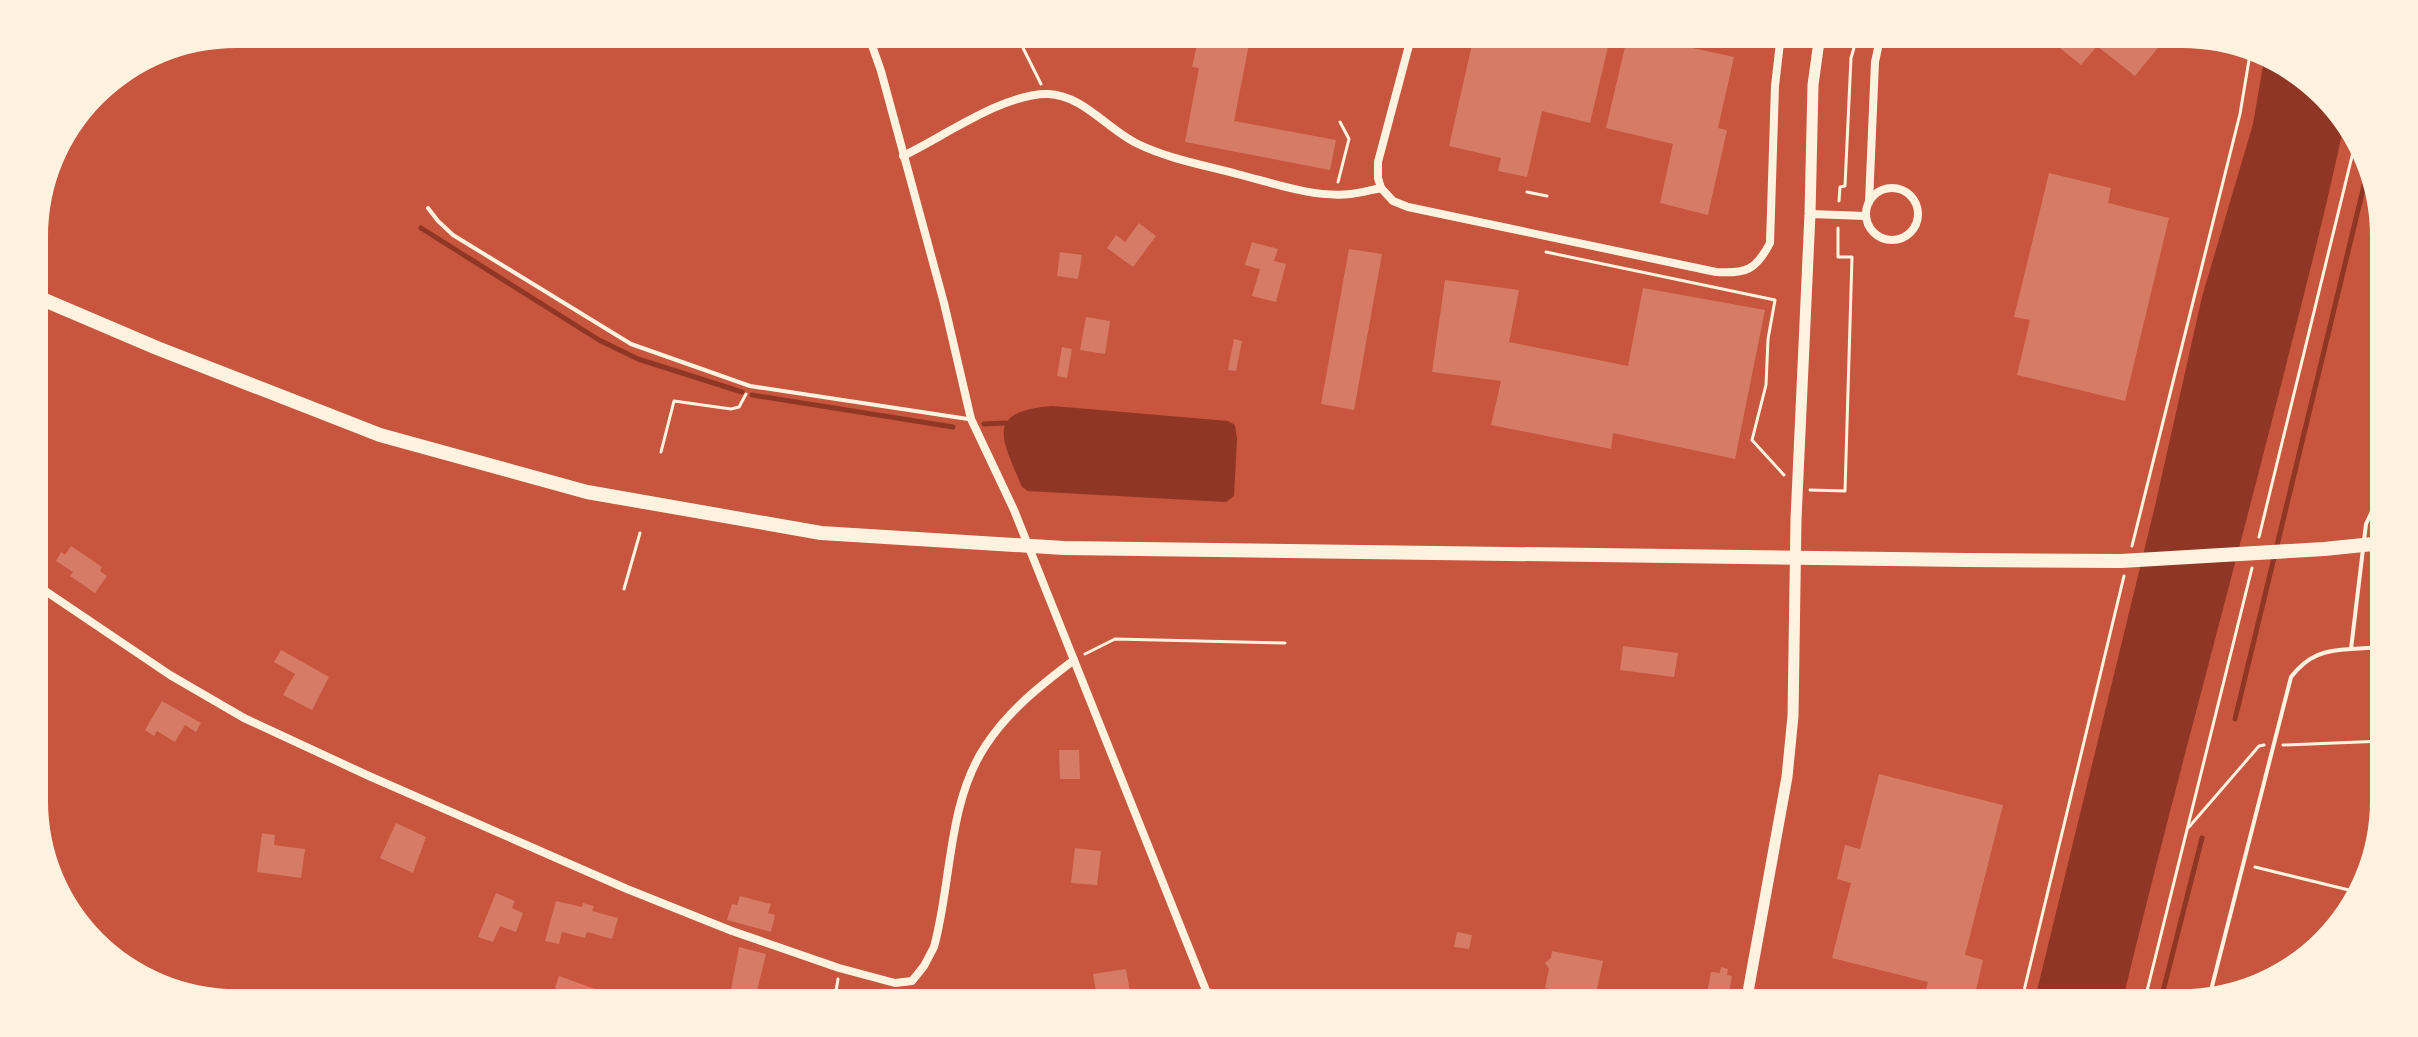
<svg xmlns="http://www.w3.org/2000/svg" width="2418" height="1037" viewBox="0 0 2418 1037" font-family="Figtree,sans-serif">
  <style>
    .water { fill: #8f3625 }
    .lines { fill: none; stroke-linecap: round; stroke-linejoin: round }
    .stream { stroke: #8f3625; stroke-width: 5 }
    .building { fill: #d67c66 }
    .path { stroke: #fff3e0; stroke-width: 3 }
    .service { stroke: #fff3e0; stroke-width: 4 }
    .minor { stroke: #fff3e0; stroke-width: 8 }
    .tertiary { stroke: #fff3e0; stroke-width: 11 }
    .trunk { stroke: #fff3e0; stroke-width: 14 }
  </style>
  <rect width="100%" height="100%" fill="#c8553d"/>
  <g class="water">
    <path d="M2265,54L2342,113L2345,119C2327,208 2303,297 2281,385C2229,591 2172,796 2122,1003H2034L2155,506L2202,297L2253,124Z"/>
    <path d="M1053,406L1228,421L1235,425L1237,439L1234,496L1226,502L1028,491L1022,487C1003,440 982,411 1053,406Z"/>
  </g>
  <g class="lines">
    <g class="stream">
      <path d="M421,228L599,340L638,359L742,392"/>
      <path d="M752,395L953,427"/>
      <path d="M984,424L1005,423"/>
      <path d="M2235,719L2367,173"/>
      <path d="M2160,1003L2202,838"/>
    </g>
  </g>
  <g class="building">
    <path d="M1206,34H1251L1234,121L1336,140L1330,170L1185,142L1199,68L1192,67L1198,40L1204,42Z"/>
    <path d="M1502,34H1611L1590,123L1542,111L1527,177L1498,171L1501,158L1449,146L1473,40L1500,45Z"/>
    <path d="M1628,34L1734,57L1718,128L1727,130L1708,215L1660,203L1673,144L1606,128Z"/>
    <path d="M2063,34H2169L2135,76L2097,46L2081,65L2055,44Z"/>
    <path d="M2049,173L2111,188L2108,203L2169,218L2125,401L2017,375L2030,320L2014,317Z"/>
    <path d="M1139,223L1156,236L1133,267L1107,248L1116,235L1125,242Z"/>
    <path d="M1252,242L1278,249L1274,261L1286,264L1276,302L1252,296L1260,269L1245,265Z"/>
    <path d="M1349,249L1382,254L1354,410L1321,404Z"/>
    <path d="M1060,252L1082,255L1078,279L1057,276Z"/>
    <path d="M1445,280L1519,290L1509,342L1628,366L1643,288L1765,310L1735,459L1613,433L1611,449L1491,425L1501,381L1432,372Z"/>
    <path d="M1086,317L1110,321L1105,354L1080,350Z"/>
    <path d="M1234,339L1242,341L1236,371L1228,370Z"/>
    <path d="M1062,347L1072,349L1067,378L1057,376Z"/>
    <path d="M71,546L102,567L100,571L107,576L95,593L70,576L73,572L56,561L61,552L65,555Z"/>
    <path d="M1623,646L1678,653L1674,677L1620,670Z"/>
    <path d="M281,650L329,677L312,710L283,695L295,674L274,662Z"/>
    <path d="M162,701L201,723L196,732L185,725L175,742L157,731L154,736L145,730Z"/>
    <path d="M1059,750H1079L1080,779H1060Z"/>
    <path d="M1879,774L2003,805L1965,955L1983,960L1975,994L1956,989L1953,1003H1922L1928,982L1832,958L1851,883L1837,879L1845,845L1860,849Z"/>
    <path d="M396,823L426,837L413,873L380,858Z"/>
    <path d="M262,833L275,835L274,845L305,849L301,878L257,872Z"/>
    <path d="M1075,848L1101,851L1097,885L1071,883Z"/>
    <path d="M496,893L515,901L512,908L523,913L516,932L500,926L493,942L478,937Z"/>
    <path d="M740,896L771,904L768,913L775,915L771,932L727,920L732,904L737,905Z"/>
    <path d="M556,901L582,907L583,903L594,906L592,911L618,918L612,939L587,932L585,938L562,932L559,944L545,941Z"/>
    <path d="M1457,932L1472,935L1469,949L1454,947Z"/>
    <path d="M739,947L766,954L754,1003L729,1000Z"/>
    <path d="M1552,951L1603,961L1595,998L1545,988L1549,969L1545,963L1551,958Z"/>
    <path d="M1721,967L1728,969L1727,975L1732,976L1727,1003H1705L1711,972L1720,973Z"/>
    <path d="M1126,969L1130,992L1097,998L1093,974Z"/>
    <path d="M559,976L595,989L590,1001L555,988Z"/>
  </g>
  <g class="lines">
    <g class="path">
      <path d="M1016,34L1041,84"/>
      <path d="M1338,182L1349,139L1340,122"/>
      <path d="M1527,192L1547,196"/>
      <path d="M1839,201L1840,187L1845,186L1851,58L1858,34"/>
      <path d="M1546,252L1775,300L1768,339L1766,385L1752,440L1784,475"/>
      <path d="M661,452L674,401L731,409L739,407L746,394"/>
      <path d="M1810,490L1845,491L1852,257H1838V228"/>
      <path d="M2259,537L2355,144"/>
      <path d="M2132,546L2240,114L2251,48"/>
      <path d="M624,589L640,533"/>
      <path d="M1085,654L1115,639L1285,643"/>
      <path d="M2283,745L2384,741"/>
      <path d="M2189,827L2259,746L2264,745"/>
      <path d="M2255,867L2357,892"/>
      <path d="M834,1003L838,979"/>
      <path d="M2021,1003L2124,576"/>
      <path d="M2144,1003L2252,568"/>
    </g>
    <g class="service">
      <path d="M428,208L438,221L453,235L631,344L750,386L968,419"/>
      <path d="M2351,649L2384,647"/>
      <path d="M2209,998L2291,677C2308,655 2325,650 2351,649L2366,524L2376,503L2383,501"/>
    </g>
    <g class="minor">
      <path d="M868,34L881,71L944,303L971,419L1014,510L1211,1003"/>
      <path d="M1412,34L1378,162V178L1381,188L1393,201L1408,207L1716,272C1746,274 1756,270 1770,243L1775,86L1781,34"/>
      <path d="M903,156C943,137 1004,93 1048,94C1083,95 1108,130 1138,144C1169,159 1204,165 1237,174C1273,183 1313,198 1351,194C1361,193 1371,190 1381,188"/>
      <circle cx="1892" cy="214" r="26"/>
      <path d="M1869,202L1875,62L1881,34"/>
      <path d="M1810,214L1866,216"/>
      <path d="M35,584L170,675L244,718L369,776L627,889L732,931L839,968L895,983L912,981L924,966L934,947C952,882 947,803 986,745C1009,710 1041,685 1074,660"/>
    </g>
    <path class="tertiary" d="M1746,1003L1787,777L1793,716L1796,519L1810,214L1813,85L1820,34"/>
    <path class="trunk" d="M35,296L157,348L380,435L587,492L821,533L1064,548L1967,560L2121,561L2324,549L2383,543"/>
  </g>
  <path d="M0 0H2418V1037H0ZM236 48H2182A188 188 0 0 1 2370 236V801A188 188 0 0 1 2182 989H236A188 188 0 0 1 48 801V236A188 188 0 0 1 236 48Z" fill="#fff3e0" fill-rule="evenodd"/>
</svg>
